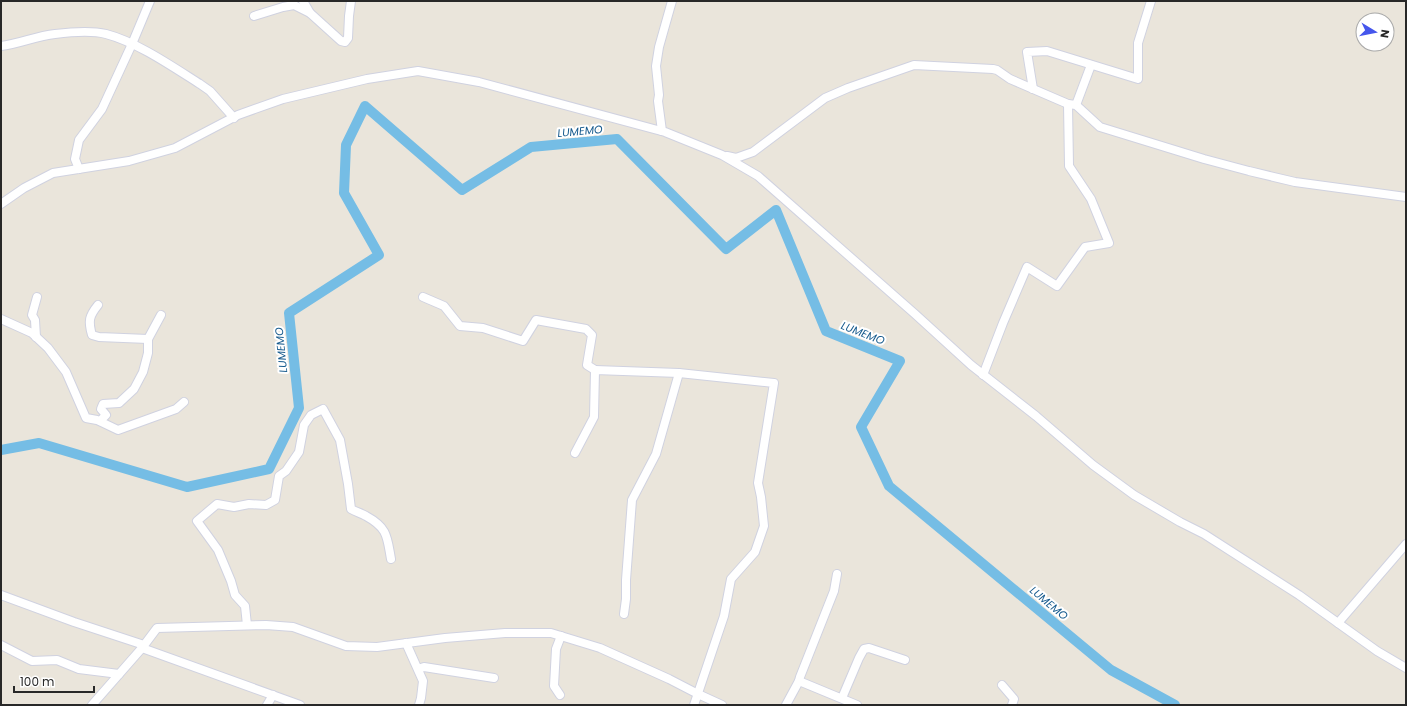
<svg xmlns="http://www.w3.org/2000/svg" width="1407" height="706" viewBox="0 0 1407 706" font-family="Poppins,sans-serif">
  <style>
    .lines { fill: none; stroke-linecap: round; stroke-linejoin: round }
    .river { stroke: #75bde5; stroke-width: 10 }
    .minor-casing { stroke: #d0d2e0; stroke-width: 10 }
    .minor { stroke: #fff; stroke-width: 8 }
    .labels { text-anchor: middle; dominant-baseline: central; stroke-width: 4; stroke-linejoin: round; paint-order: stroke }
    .water-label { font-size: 11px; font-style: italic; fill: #175b8e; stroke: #fff }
  </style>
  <rect width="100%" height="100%" fill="#eae5db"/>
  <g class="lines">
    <path class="river" d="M1,450L39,443L187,487L269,469L299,408L289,313L379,255L344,193L346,145L365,106L462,190L531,147L617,139L726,249L776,210L826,331L900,361L861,427L889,486L1111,670L1175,705"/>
    <defs>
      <g id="minor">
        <path d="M303,1L310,13L341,41L345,42L348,38L349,16L351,1"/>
        <path d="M254,16L283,7L294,5L310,13"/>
        <path d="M1,46C19,44 36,36 55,34C71,32 90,30 106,34C137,42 173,67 200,84L210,91L234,118"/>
        <path d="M1033,89L1027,52L1047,51L1138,79V43L1151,1"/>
        <path d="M1076,105L1091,65"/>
        <path d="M662,131L658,101L659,95L656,66L659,47L672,1"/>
        <path d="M727,156L736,158L753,152L825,98L848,88L914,65L993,69L997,70L1010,79L1068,104L1076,105L1100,127L1204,159L1249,171L1295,182L1406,197"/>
        <path d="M79,169L75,159L79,140L102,109L132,44L150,1"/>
        <path d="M1,204L24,188L53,173L129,161L175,148L238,115L283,99L367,79L418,71L479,82L665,132L722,155L758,176L915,314L971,365L1036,416L1093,465L1134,495L1180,522L1204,534L1299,595L1377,651L1406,668"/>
        <path d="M423,297L444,306L460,326L483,328L523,341L536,320L586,329L592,335L587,365L595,370"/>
        <path d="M98,305C89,316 88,321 92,335L99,337L148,339"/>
        <path d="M1,319L32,333L48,348L66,372L86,418L97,420L118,430L176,409L184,402"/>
        <path d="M36,337L35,320L32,315L37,297"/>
        <path d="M983,375L1003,323L1027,267L1057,286L1085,247L1109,243L1091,199L1069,166L1068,104"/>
        <path d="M100,421L106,415L101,409L103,404L119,403L134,389L143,372L148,353V339L161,315"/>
        <path d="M575,453L594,417L595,370L679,373L774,383L758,483L761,497L764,526L755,552L731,579L724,616L694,705"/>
        <path d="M1,595L74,622L144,645"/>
        <path d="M624,614L626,599V580L632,500L656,454L679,373"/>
        <path d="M1338,623L1406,544"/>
        <path d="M247,625L245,606L235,595L231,581L218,550L197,521L217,504L234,507L249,504L266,505L275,500L279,476L286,471L299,452L304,425L311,415L323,409L340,440L348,484L351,509C356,512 361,513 366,516C388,528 387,537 391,559"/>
        <path d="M406,643L423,681L421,698L419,705"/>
        <path d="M1,645L32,661L57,660L79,669L119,674"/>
        <path d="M142,648L300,705"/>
        <path d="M418,669L424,667L494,678"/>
        <path d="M799,681L857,705"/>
        <path d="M1002,685L1014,699L1012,705"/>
        <path d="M560,695L554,686L556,649L561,636"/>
        <path d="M842,698L859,658L864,649L869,648L905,660"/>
        <path d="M92,705L142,648L157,628L266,625L293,627L346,646L377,647L445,638L505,633H551L600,648L669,679L698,694L722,705"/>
        <path d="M267,705L273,695"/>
        <path d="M786,705L799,681L800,677L834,591L837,574"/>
      </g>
    </defs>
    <use href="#minor" class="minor-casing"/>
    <use href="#minor" class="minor"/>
  </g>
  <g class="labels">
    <g class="water-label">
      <text transform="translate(580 131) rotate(-5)">LUMEMO</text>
      <text transform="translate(863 333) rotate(21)">LUMEMO</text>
      <text transform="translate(281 350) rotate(-96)">LUMEMO</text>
      <text transform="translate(1049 603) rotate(40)">LUMEMO</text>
    </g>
  </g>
  <rect width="1407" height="706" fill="none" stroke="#282828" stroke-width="4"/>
  <g transform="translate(1375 32) rotate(100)"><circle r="19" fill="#ffffff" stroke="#a9a9a9"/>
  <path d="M0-3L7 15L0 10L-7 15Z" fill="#4556ec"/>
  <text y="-6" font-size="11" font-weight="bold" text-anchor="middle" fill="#282828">N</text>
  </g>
  <path d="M14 686v6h80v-6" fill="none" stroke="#282828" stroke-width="2"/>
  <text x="20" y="686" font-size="12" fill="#282828" stroke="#ffffff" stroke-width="3" paint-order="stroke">100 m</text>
</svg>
